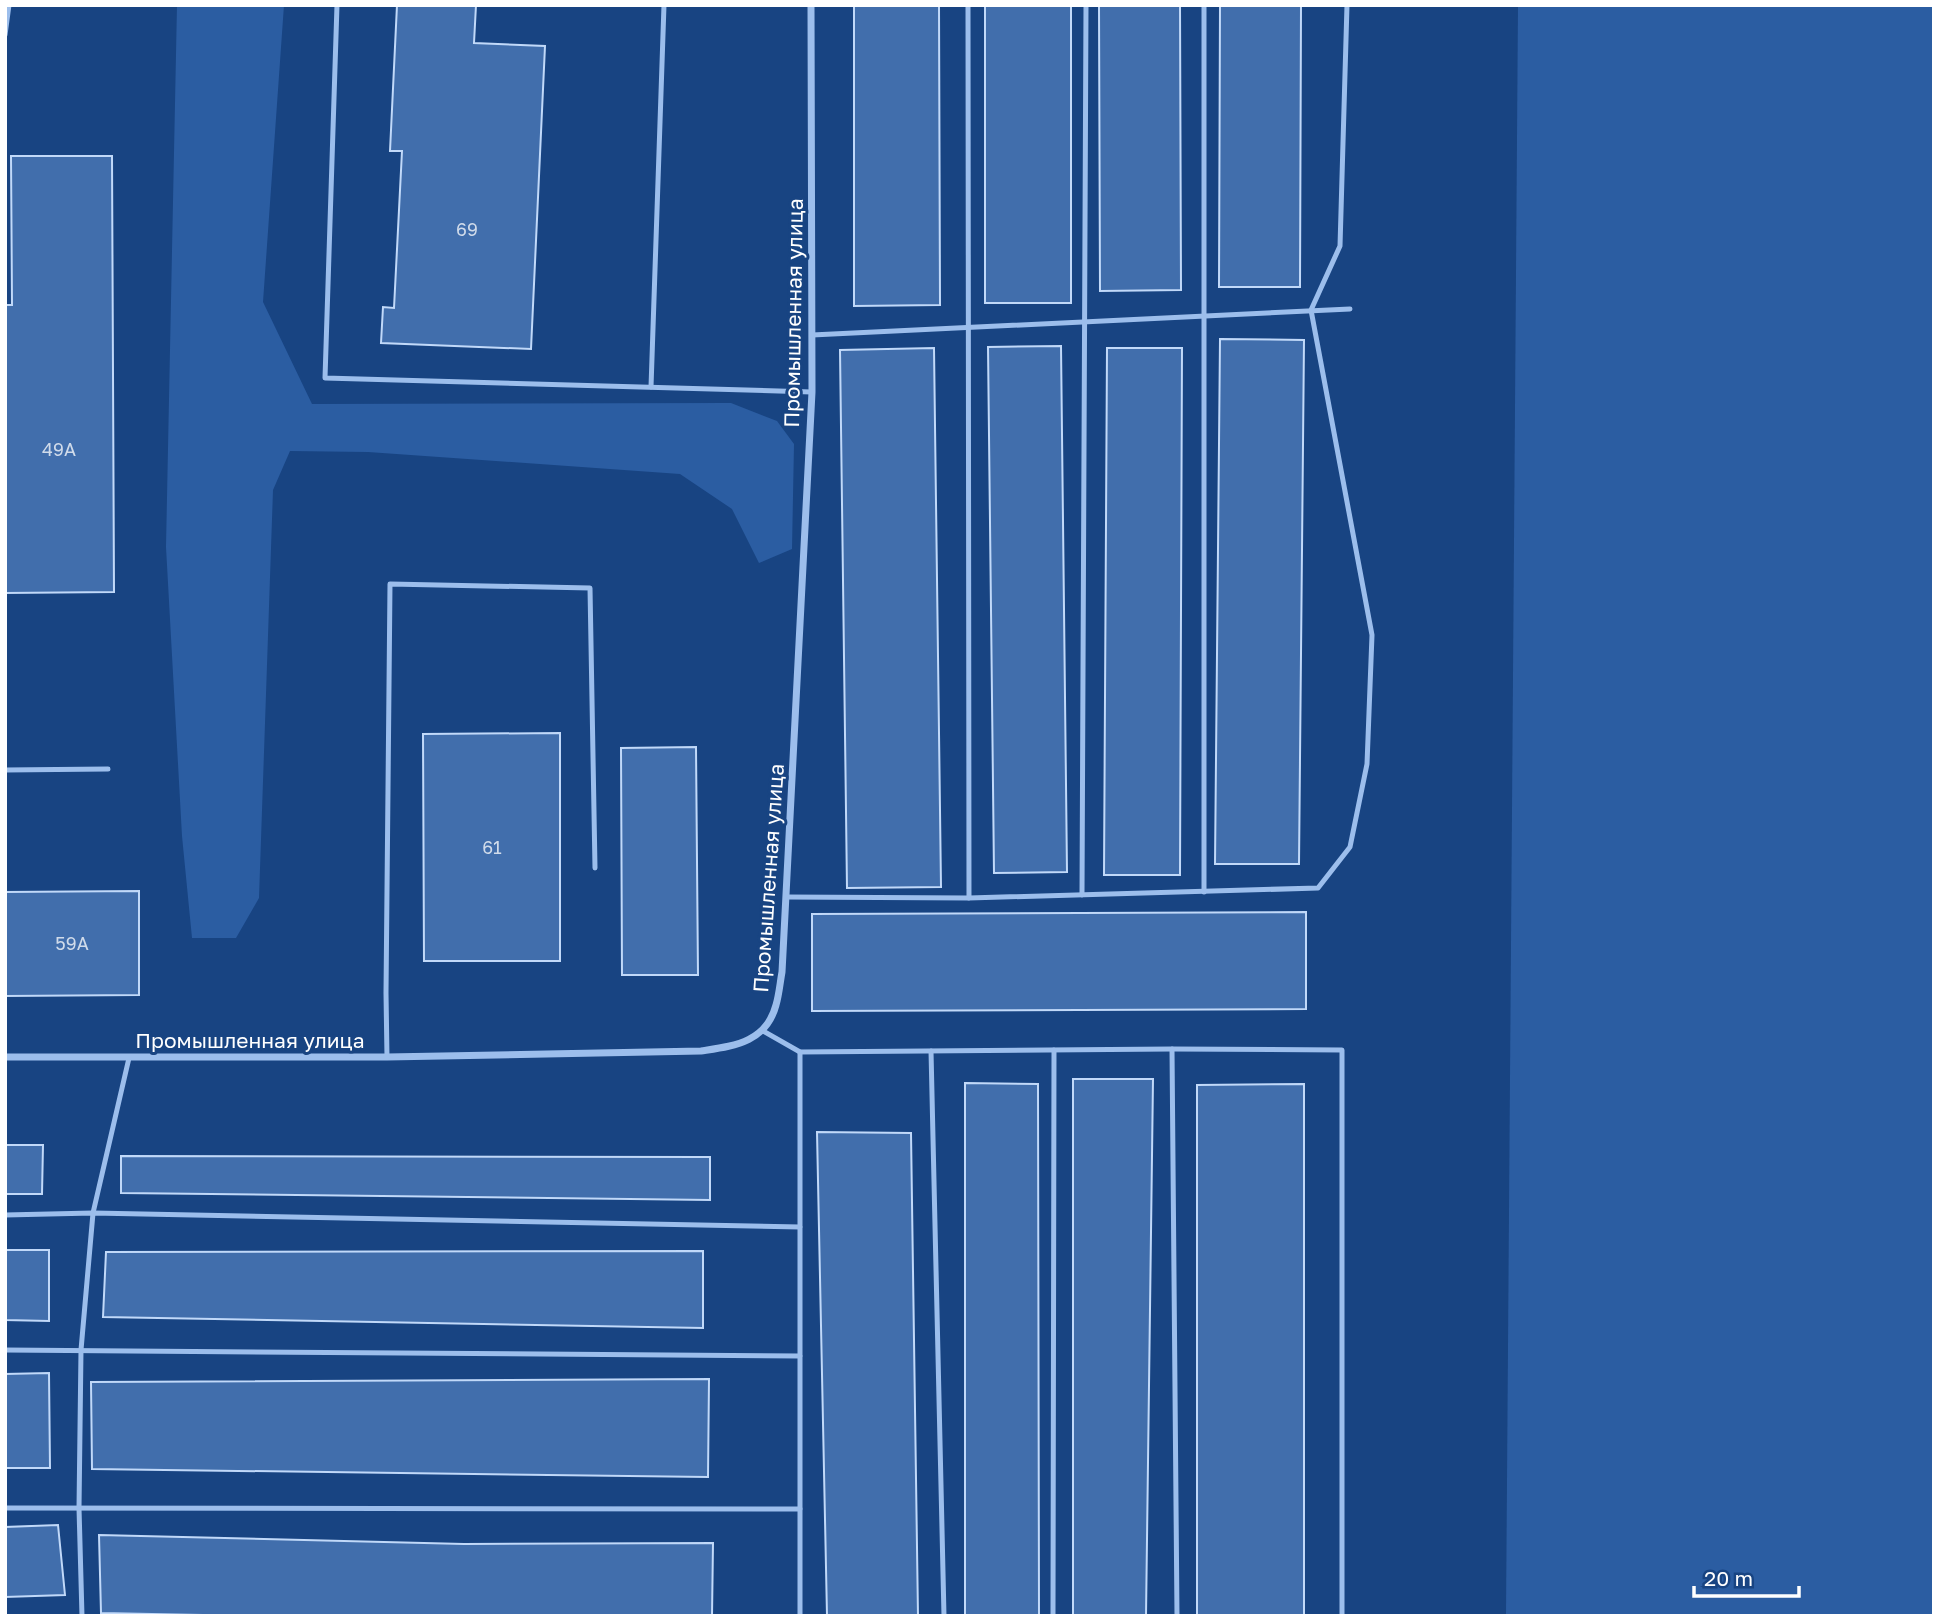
<svg xmlns="http://www.w3.org/2000/svg" width="1939" height="1621" viewBox="0 0 1939 1621" font-family="'Golos Text',sans-serif">
  <style>
    .green { fill: #2b5da2 }
    .building { fill: #416eac; stroke: #c1d9f9; stroke-width: 2 }
    .lines { fill: none; stroke-linecap: round; stroke-linejoin: round }
    .service { stroke: #9cbeec; stroke-width: 5 }
    .minor { stroke: #9cbeec; stroke-width: 7 }
    .labels { text-anchor: middle; dominant-baseline: central; stroke-width: 6; stroke-linejoin: round; paint-order: stroke }
    .number-label { font-size: 18px; fill: #d0dbea }
    .street-label { font-size: 21px; fill: #fff; stroke: #184482 }
  </style>
  <rect width="100%" height="100%" fill="#184482"/>
  <g class="green">
    <path d="M177,5H284L263,302L312,404L731,403L777,421L794,444L792,549L759,563L732,509L680,474L368,452L290,451L273,490L259,898L236,938H192L182,836L166,547Z"/>
    <path d="M1518,5H1934V1616H1506Z"/>
  </g>
  <g class="building">
    <path d="M397,5H476L474,43L545,46L531,349L381,343L383,307L394,308L402,151H390Z"/>
    <path d="M854,5H939L940,305L854,306Z"/>
    <rect x="985" y="5" width="86" height="298"/>
    <path d="M1099,5H1180L1181,290L1100,291Z"/>
    <path d="M1220,5H1301L1300,287H1219Z"/>
    <path d="M11,156H112L114,592L5,593V305H12Z"/>
    <path d="M1220,339L1304,340L1299,864H1215Z"/>
    <path d="M1061,346L1067,872L994,873L988,347Z"/>
    <path d="M934,348L941,887L847,888L840,350Z"/>
    <path d="M1107,348H1182L1180,875H1104Z"/>
    <path d="M560,733V961H424L423,734Z"/>
    <path d="M696,747L698,975H622L621,748Z"/>
    <path d="M139,891V995L5,996V892Z"/>
    <path d="M1306,912V1009L812,1011V914Z"/>
    <path d="M1073,1079H1153L1146,1616H1073Z"/>
    <path d="M965,1083L1038,1084L1039,1616H965Z"/>
    <path d="M1304,1084V1616H1197V1085Z"/>
    <path d="M817,1132L911,1133L918,1616H827Z"/>
    <path d="M5,1145H43L42,1194H5Z"/>
    <path d="M121,1156L710,1157V1200L121,1193Z"/>
    <path d="M5,1250H49V1321L5,1320Z"/>
    <path d="M703,1251V1328L103,1317L106,1252Z"/>
    <path d="M49,1373L50,1468H5V1374Z"/>
    <path d="M709,1379L708,1477L92,1469L91,1382Z"/>
    <path d="M58,1525L65,1595L5,1597V1527Z"/>
    <path d="M99,1535L464,1544L713,1543L712,1616H254L101,1613Z"/>
  </g>
  <g class="lines">
    <g class="service">
      <path d="M337,5L325,378L812,392"/>
      <path d="M968,5L969,898"/>
      <path d="M1204,5V892"/>
      <path d="M5,35L9,5"/>
      <path d="M812,335L1350,309"/>
      <path d="M651,387L664,5"/>
      <path d="M5,770L108,769"/>
      <path d="M1082,895L1086,5"/>
      <path d="M787,897L969,898L1318,888L1350,847L1367,764L1372,635L1311,310L1340,246L1347,5"/>
      <path d="M763,1031L800,1052L1172,1049L1342,1050V1616"/>
      <path d="M1172,1049L1177,1616"/>
      <path d="M931,1051L944,1616"/>
      <path d="M387,1057L386,993L390,584L590,588L595,868"/>
      <path d="M5,1215L93,1213L800,1227"/>
      <path d="M5,1350L800,1356"/>
      <path d="M5,1508L800,1509"/>
      <path d="M82,1616L79,1508L81,1350L93,1213L129,1058"/>
      <path d="M800,1616V1052"/>
      <path d="M1053,1616L1054,1050"/>
    </g>
    <path class="minor" d="M5,1057H387L701,1051C733,1046 766,1043 776,1005C779,995 780,983 782,972L812,392L811,5"/>
  </g>
  <g class="labels">
    <g class="number-label">
      <text x="467" y="229">69</text>
      <text x="59" y="449">49А</text>
      <text x="492" y="847">61</text>
      <text x="72" y="943">59А</text>
    </g>
    <g class="street-label">
      <text transform="translate(793 313) rotate(-89)">Промышленная улица</text>
      <text transform="translate(768 878) rotate(-86)">Промышленная улица</text>
      <text x="250" y="1040">Промышленная улица</text>
    </g>
  </g>
  <rect width="1939" height="1621" fill="none" stroke="#ffffff" stroke-width="14"/>
  <path d="M1694 1586v10h105v-10" fill="none" stroke="#ffffff" stroke-width="3.5"/>
  <text x="1704" y="1586" font-size="21" fill="#ffffff" stroke="#184482" stroke-width="5" paint-order="stroke">20 m</text>
</svg>
